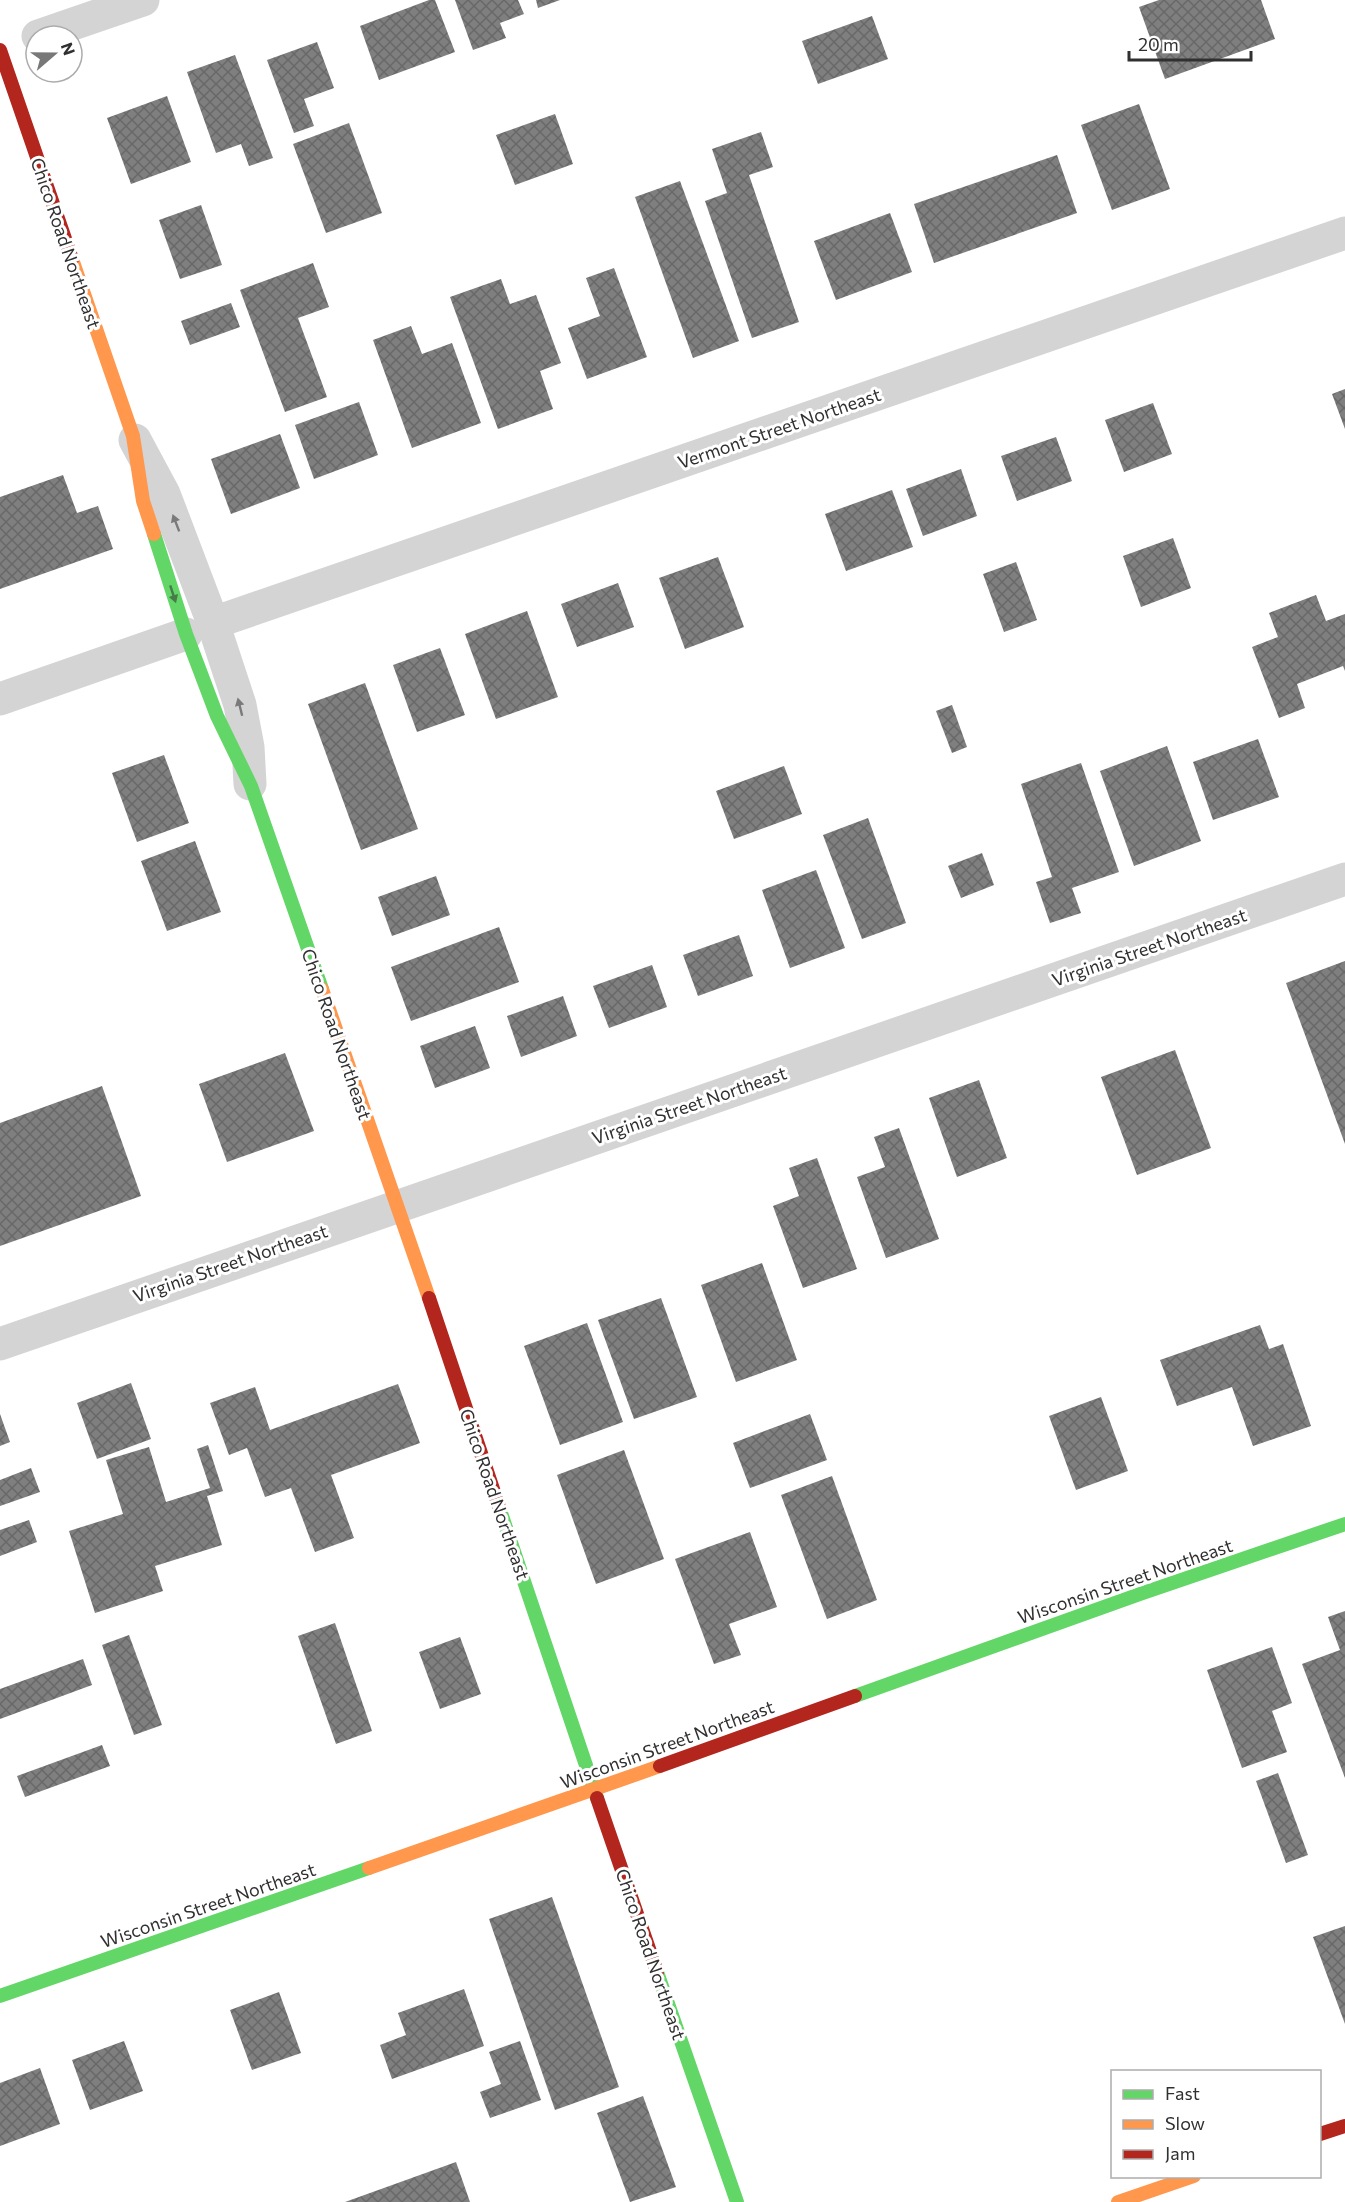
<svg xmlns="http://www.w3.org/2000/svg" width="1345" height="2202" viewBox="0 0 1345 2202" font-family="Commissioner,sans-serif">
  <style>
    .building { fill: url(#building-cross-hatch) }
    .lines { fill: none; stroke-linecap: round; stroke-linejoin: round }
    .street { stroke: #d4d4d4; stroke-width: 33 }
    .fast { stroke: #63d668; stroke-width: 14 }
    .slow { stroke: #ff974d; stroke-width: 14 }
    .jam { stroke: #b3261e; stroke-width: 14 }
    .oneway { fill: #7a7a7a }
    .oneway2 { fill: #477b49 }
    .labels { text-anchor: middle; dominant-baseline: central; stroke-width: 6; stroke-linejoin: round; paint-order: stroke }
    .street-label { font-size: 18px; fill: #303030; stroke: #fff }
  </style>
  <defs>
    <pattern id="building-cross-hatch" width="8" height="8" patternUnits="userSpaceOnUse" patternTransform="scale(1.5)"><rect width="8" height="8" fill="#7f7f7f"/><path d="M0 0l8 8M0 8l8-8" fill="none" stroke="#686868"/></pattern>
  </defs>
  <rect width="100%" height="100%" fill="#fff"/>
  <g class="building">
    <path d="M429,0H435L455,52L379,80L360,26Z"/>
    <path d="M455,0H518L524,14L500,23L506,38L473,50Z"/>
    <path d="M536,0H560L538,8Z"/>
    <path d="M1159,0H1261L1275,39L1165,79L1139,7Z"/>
    <path d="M872,16L888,59L818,84L802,41Z"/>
    <path d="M317,42L334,88L304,99L314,126L294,133L267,60Z"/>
    <path d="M235,55L273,158L249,166L241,144L216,153L187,72Z"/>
    <path d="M167,96L191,162L131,184L107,118Z"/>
    <path d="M1139,104L1170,189L1112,210L1081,125Z"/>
    <path d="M555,114L573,164L515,185L496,135Z"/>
    <path d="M349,123L382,213L326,233L293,144Z"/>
    <path d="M761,132L773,167L749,175L799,322L752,338L705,201L727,193L712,149Z"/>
    <path d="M1057,155L1077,213L934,263L914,204Z"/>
    <path d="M680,181L739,341L693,358L635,197Z"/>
    <path d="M201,205L222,265L180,279L159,220Z"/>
    <path d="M890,213L912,272L836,300L814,241Z"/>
    <path d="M313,263L329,307L298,318L327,397L285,412L240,290Z"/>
    <path d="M614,268L647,357L587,379L568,328L600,316L586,278Z"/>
    <path d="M501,279L510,304L536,295L561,363L540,371L553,409L498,429L450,297Z"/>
    <path d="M231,303L240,327L190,345L181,321Z"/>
    <path d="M411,326L422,354L452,343L481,423L412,448L373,340Z"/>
    <path d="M1345,389V429L1332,394Z"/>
    <path d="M359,402L378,455L314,479L295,425Z"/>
    <path d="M1153,403L1172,454L1124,472L1105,420Z"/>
    <path d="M280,434L300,488L231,514L211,459Z"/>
    <path d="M1056,437L1072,481L1017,501L1001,456Z"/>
    <path d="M961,469L977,516L923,536L906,489Z"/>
    <path d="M63,475L77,513L98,506L113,549L0,589V497Z"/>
    <path d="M892,490L913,547L846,571L825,514Z"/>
    <path d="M1173,538L1191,588L1141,607L1123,556Z"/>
    <path d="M718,557L744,627L685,649L659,578Z"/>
    <path d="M1016,562L1037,620L1004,632L983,574Z"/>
    <path d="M618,583L634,627L577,647L561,604Z"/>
    <path d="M1316,595L1326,621L1345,614V671L1343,666L1297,684L1305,708L1279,718L1252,647L1278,637L1269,613Z"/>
    <path d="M527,611L558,697L496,719L465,634Z"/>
    <path d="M440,648L465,715L417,732L393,665Z"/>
    <path d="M365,683L418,829L361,850L308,704Z"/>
    <path d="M952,705L967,747L952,753L936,711Z"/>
    <path d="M1258,739L1279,797L1213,820L1193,762Z"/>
    <path d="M1167,746L1201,841L1134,866L1100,771Z"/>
    <path d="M164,755L189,823L137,842L112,773Z"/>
    <path d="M1081,763L1119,872L1072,888L1081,913L1050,923L1036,882L1052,877L1021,784Z"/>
    <path d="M784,766L802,814L734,839L716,791Z"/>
    <path d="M868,818L906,923L862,939L823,835Z"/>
    <path d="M195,841L221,912L167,931L141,861Z"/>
    <path d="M982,853L994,885L961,898L948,866Z"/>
    <path d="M816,870L845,948L790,968L762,890Z"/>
    <path d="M436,876L450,915L392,936L378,897Z"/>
    <path d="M499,927L519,982L411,1021L391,967Z"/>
    <path d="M739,935L753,976L698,996L683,955Z"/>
    <path d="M1345,961V1144L1286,983Z"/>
    <path d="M652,965L667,1007L609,1028L593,986Z"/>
    <path d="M563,996L577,1036L521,1057L507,1016Z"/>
    <path d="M475,1026L490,1068L435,1088L420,1046Z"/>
    <path d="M1175,1050L1211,1148L1137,1175L1101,1077Z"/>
    <path d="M285,1053L314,1131L227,1162L199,1084Z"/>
    <path d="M979,1080L1007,1158L957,1177L929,1098Z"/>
    <path d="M102,1086L141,1196L0,1246V1123Z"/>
    <path d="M899,1128L939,1239L886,1258L857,1177L885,1167L874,1137Z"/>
    <path d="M817,1158L857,1269L803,1288L773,1206L799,1196L789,1168Z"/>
    <path d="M762,1263L797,1360L736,1382L701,1285Z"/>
    <path d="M661,1298L697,1397L634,1419L598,1320Z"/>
    <path d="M587,1323L623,1422L560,1445L524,1346Z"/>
    <path d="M1260,1325L1269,1349L1283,1344L1311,1426L1253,1446L1232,1387L1177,1406L1160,1360Z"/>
    <path d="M131,1383L151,1439L97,1459L77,1403Z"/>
    <path d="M398,1384L420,1443L331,1475L354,1538L315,1552L291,1488L265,1497L247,1448L229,1455L210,1403L255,1387L270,1430Z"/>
    <path d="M1101,1397L1128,1471L1076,1490L1049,1416Z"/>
    <path d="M0,1414L10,1442L0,1446Z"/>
    <path d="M810,1414L827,1460L750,1488L733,1443Z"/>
    <path d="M208,1445L223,1491L207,1496L222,1545L155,1566L163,1591L95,1613L69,1531L123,1514L106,1460L149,1447L166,1502L210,1488L197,1449Z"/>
    <path d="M624,1450L664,1559L596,1584L557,1475Z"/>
    <path d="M31,1468L40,1492L0,1506V1480Z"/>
    <path d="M832,1476L877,1600L827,1619L781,1495Z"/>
    <path d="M29,1520L37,1542L0,1556V1530Z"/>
    <path d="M750,1532L777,1607L729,1624L741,1655L714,1664L675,1559Z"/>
    <path d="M1345,1611V1778L1302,1664L1340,1650L1328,1617Z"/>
    <path d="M335,1623L372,1731L336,1744L298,1636Z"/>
    <path d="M129,1635L162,1725L134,1735L102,1645Z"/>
    <path d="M460,1637L481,1694L440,1709L419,1652Z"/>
    <path d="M1272,1647L1292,1703L1272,1711L1287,1752L1242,1768L1207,1670Z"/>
    <path d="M83,1659L92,1685L0,1719V1689Z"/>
    <path d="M102,1745L110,1766L25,1797L17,1776Z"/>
    <path d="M1278,1773L1308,1855L1286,1863L1256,1781Z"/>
    <path d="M552,1897L619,2087L555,2110L489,1919Z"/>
    <path d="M1345,1926V2024L1313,1937Z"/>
    <path d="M464,1989L484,2046L392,2079L380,2045L406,2035L398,2013Z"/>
    <path d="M279,1992L301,2053L252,2070L230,2010Z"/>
    <path d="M124,2041L143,2091L90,2110L72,2060Z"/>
    <path d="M520,2041L541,2100L490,2118L480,2092L501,2084L489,2052Z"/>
    <path d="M40,2068L60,2124L0,2146V2083Z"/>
    <path d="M643,2096L676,2187L630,2202L597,2113Z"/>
    <path d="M456,2162L470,2202H345Z"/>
  </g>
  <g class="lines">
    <g class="street">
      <path d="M38,36L143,0"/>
      <path d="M135,440L164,494L213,623L240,705L248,747L250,784"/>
      <path d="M213,623L1345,233"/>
      <path d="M0,699L186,634"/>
      <path d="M0,1344L1345,879"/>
    </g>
    <g class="fast">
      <path d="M154,534L186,634L217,716L251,786L322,989"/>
      <path d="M500,1510L597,1798"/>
      <path d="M855,1696L1140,1594L1345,1524"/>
      <path d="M657,1972L737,2202"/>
      <path d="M0,1996L369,1868"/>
    </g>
    <g class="slow">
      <path d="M72,259L133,436L143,501L154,534"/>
      <path d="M322,989L429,1298"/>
      <path d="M369,1868L660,1766"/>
      <path d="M1118,2202L1194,2176"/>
    </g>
    <g class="jam">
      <path d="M0,50L72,259"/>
      <path d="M429,1298L500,1510"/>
      <path d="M660,1766L855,1696"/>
      <path d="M597,1798L657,1972"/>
      <path d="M1320,2134L1345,2126"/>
    </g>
  </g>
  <defs><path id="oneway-solid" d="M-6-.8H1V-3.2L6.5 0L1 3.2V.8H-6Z" transform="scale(1.5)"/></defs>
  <g class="oneway">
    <use href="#oneway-solid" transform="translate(176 523) rotate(-111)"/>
    <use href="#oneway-solid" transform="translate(240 707) rotate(-104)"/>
  </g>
  <use class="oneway2" href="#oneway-solid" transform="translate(173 594) rotate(72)"/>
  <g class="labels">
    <g class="street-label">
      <text transform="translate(66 243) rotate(71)">Chico Road Northeast</text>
      <text transform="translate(779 428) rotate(-19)">Vermont Street Northeast</text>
      <text transform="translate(1149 947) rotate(-19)">Virginia Street Northeast</text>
      <text transform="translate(337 1034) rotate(71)">Chico Road Northeast</text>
      <text transform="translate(689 1105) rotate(-19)">Virginia Street Northeast</text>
      <text transform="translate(230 1263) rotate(-19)">Virginia Street Northeast</text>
      <text transform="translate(495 1494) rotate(71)">Chico Road Northeast</text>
      <text transform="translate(1125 1581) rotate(-19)">Wisconsin Street Northeast</text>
      <text transform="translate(667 1744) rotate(-20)">Wisconsin Street Northeast</text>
      <text transform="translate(208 1905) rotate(-19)">Wisconsin Street Northeast</text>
      <text transform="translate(651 1954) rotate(71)">Chico Road Northeast</text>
    </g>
  </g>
  <rect x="1111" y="2070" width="210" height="108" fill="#ffffff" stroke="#acacac" stroke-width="1.5"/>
  <rect x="1123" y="2090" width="30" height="9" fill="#63d668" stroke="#acacac" stroke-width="1.5"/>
  <text x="1165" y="2100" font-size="18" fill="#303030">Fast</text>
  <rect x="1123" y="2120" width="30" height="9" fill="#ff974d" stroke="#acacac" stroke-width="1.5"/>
  <text x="1165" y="2130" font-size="18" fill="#303030">Slow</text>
  <rect x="1123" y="2150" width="30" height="9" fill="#b3261e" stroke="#acacac" stroke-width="1.5"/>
  <text x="1165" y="2160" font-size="18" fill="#303030">Jam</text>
  <g transform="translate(54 54) rotate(70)"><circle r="28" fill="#ffffff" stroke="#acacac" stroke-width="1.5"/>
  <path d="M0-4.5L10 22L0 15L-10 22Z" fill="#787878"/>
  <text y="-9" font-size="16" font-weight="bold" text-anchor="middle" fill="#303030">N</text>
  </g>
  <path d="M1129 51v9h122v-9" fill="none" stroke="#303030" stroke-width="3"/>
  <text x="1138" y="51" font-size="18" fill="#303030" stroke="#ffffff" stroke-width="4.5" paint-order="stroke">20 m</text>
</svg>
